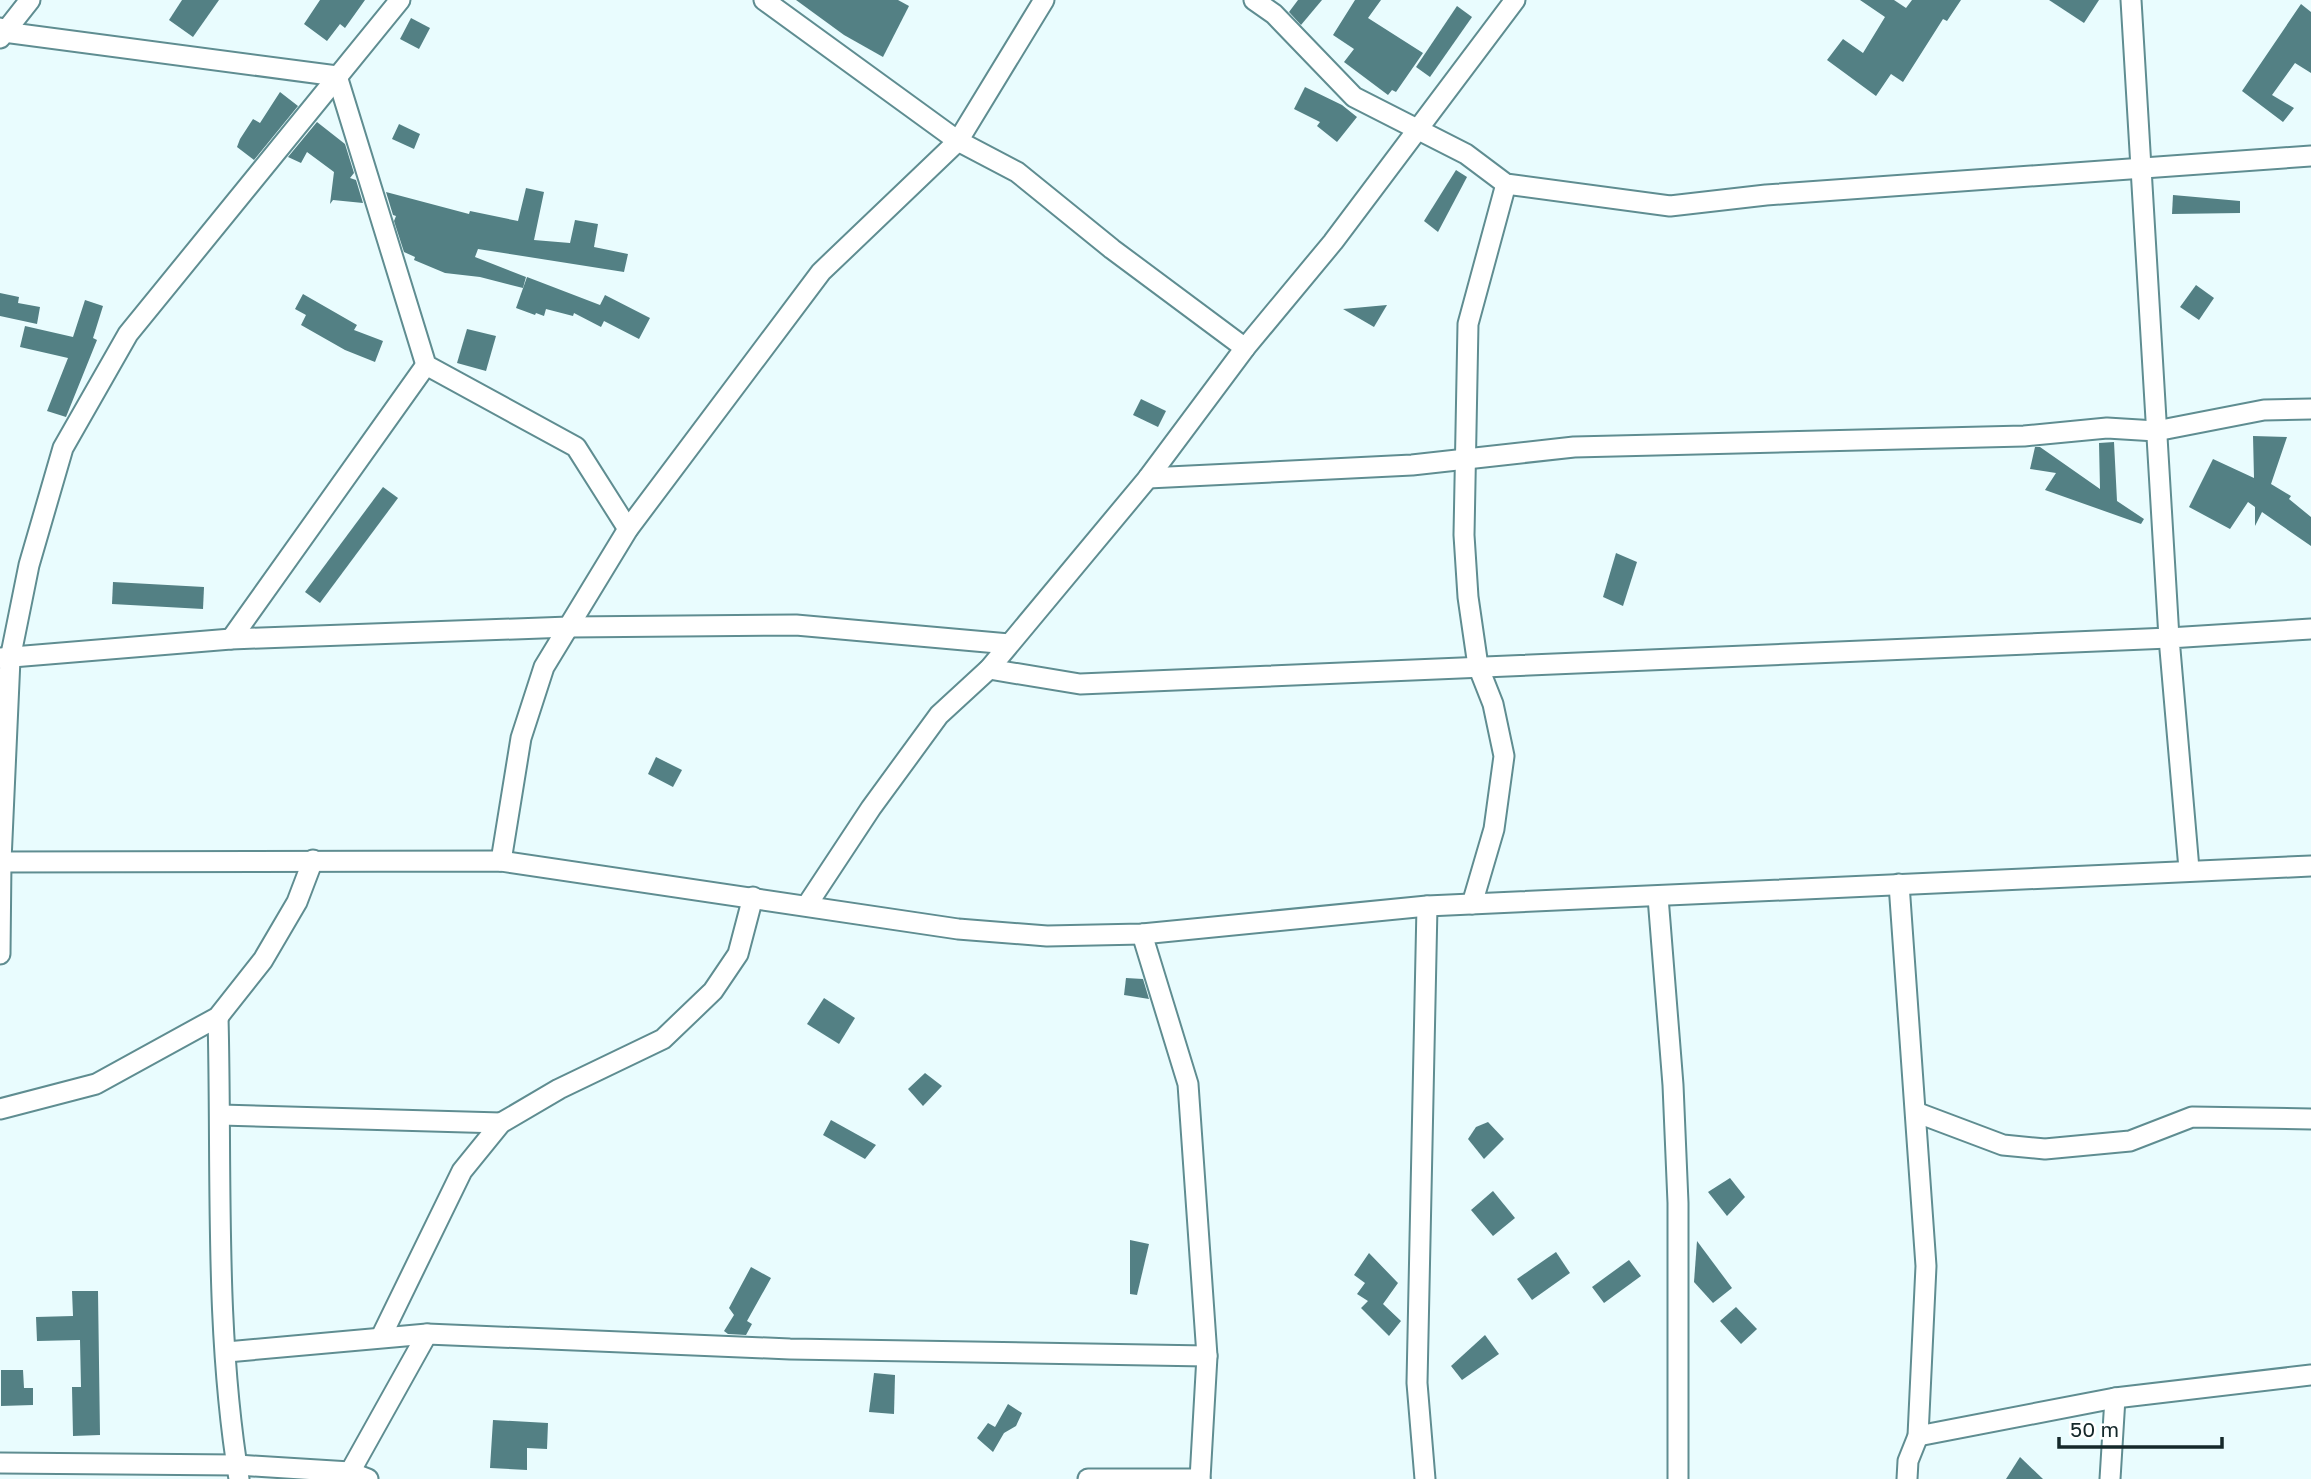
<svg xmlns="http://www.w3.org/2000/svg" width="2311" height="1479" viewBox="0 0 2311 1479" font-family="'Golos Text',sans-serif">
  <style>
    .building { fill: #538084 }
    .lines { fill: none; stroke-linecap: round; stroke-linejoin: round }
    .minor-casing { stroke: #5f8d91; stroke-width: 23 }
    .minor { stroke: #fff; stroke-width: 19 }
  </style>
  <rect width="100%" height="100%" fill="#e9fcfe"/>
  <g class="building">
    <path d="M182,0H219L193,37L169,20Z"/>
    <path d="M320,0H365L345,28L340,24L327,41L304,24Z"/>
    <path d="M796,0H898L909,6L883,57L844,35Z"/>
    <path d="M1298,0H1322L1301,25L1289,12Z"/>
    <path d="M1355,0H1381L1368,18L1423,53L1396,92L1392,90L1388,95L1344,62L1354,49L1333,35Z"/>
    <path d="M1860,0H1894L1906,8L1912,0H1961L1947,21L1943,19L1903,82L1891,74L1876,96L1827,60L1843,39L1863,53L1885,17Z"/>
    <path d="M2049,0H2099L2084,23Z"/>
    <path d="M2301,4L2311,12V73L2295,63L2272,95L2294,108L2283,122L2242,91Z"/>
    <path d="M1457,6L1472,17L1430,77L1416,67Z"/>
    <path d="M411,18L430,28L419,49L400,39Z"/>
    <path d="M1305,87L1342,105L1357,117L1337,142L1317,126L1320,122L1294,109Z"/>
    <path d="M280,92L298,106L254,160L237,147L240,139L253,119L260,123Z"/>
    <path d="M317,122L345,144L354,173L350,178L356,180L363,203L333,200L330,204L334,172L307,152L301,163L288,157Z"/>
    <path d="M399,124L420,134L414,149L392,139Z"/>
    <path d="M1456,170L1467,177L1438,232L1424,221Z"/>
    <path d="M526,188L544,192L534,240L570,243L575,220L598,224L594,247L628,254L624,272L478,249L475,257L526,277L523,288L480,277L445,273L414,260L415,257L404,252L394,221L396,216L393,215L386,192L469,214L470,211L518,221Z"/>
    <path d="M2173,195L2240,201V213L2172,214Z"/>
    <path d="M527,277L600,305L605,295L650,318L639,339L604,321L601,327L574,313L573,316L546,309L544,316L536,313L535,315L516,308Z"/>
    <path d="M2196,285L2214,298L2199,320L2180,307Z"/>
    <path d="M0,293L19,297L18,303L40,307L37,324L0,316Z"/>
    <path d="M303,294L357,325L354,330L383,341L375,362L345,350L301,325L306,315L295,309Z"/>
    <path d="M85,300L103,306L93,338L97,340L66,417L47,411L68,358L20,347L25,326L73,337Z"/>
    <path d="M1387,305L1374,327L1343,309Z"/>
    <path d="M467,329L496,336L486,371L457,363Z"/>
    <path d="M1141,399L1166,411L1158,427L1133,415Z"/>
    <path d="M2253,436L2287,437L2271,484L2291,496L2289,499L2311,517V546L2262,512L2255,526V507L2248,502L2230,529L2189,507L2213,459L2254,478Z"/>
    <path d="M2114,442L2117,501L2144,519L2141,524L2045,490L2056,473L2030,469L2035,447H2040L2100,489L2099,443Z"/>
    <path d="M383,487L398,498L320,603L305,592Z"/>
    <path d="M1616,553L1637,562L1623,606L1603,597Z"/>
    <path d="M113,582L204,587L203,609L112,604Z"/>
    <path d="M656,757L682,770L673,787L648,774Z"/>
    <path d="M1126,978L1143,979L1149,999L1124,995Z"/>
    <path d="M824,998L855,1018L839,1044L807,1024Z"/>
    <path d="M925,1073L942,1086L923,1106L908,1089Z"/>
    <path d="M831,1120L876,1145L865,1159L823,1135Z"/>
    <path d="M1488,1122L1504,1139L1484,1159L1468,1139L1476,1127Z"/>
    <path d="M1730,1178L1745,1197L1727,1216L1708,1192Z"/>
    <path d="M1493,1191L1515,1218L1493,1236L1471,1210Z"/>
    <path d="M1130,1240L1149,1244L1137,1295L1130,1294Z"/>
    <path d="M1697,1241L1732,1288L1713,1303L1694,1282Z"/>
    <path d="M1556,1252L1570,1273L1532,1300L1517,1279Z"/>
    <path d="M1369,1253L1398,1283L1383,1304L1401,1321L1389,1336L1361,1308L1368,1301L1357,1294L1365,1283L1354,1275Z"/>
    <path d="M1629,1260L1641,1276L1604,1303L1592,1287Z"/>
    <path d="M751,1267L771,1278L747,1321L752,1324L746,1335L728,1334L724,1331L734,1315L729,1308Z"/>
    <path d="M72,1291H98L100,1435L73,1436L72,1387H81L80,1340L37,1341L36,1317L73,1316Z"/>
    <path d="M1736,1307L1757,1329L1741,1344L1720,1321Z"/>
    <path d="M1485,1335L1499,1354L1462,1380L1451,1366Z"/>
    <path d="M1,1370H23L24,1388H33V1405L1,1406Z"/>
    <path d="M874,1373L895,1375L894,1414L869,1412Z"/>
    <path d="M1008,1404L1022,1413L1016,1426L1004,1433L993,1452L977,1438L988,1423L995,1427Z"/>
    <path d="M493,1420L548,1423L547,1449L527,1448V1470L490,1468Z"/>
    <path d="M2020,1457L2043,1479H2006Z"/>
  </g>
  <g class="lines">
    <defs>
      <g id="minor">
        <path d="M764,0L958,141L1017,172L1112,249L1245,348"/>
        <path d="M1254,0L1274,14L1354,97L1466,154L1506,184L1670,206L1766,195L2311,156"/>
        <path d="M0,28L4,32L337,76L426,365L576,447L628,529"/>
        <path d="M0,38L30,0"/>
        <path d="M1148,478L1412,465L1574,447L2024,436L2107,428L2156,431L2264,410L2311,409"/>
        <path d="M231,639L426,365"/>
        <path d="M0,658L231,639L569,627L796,625L1009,644"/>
        <path d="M989,669L1080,684L2169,638L2131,0"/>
        <path d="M501,861L521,738L544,667L628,529L821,272L958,141L1044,0"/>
        <path d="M0,862L501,861L958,929L1047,936L1142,934L1427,906L2311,866"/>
        <path d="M2189,869L2169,638L2311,629"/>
        <path d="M1899,884L1926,1266L1918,1436L1908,1461L1907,1479"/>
        <path d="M1658,897L1673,1085L1678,1203V1479"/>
        <path d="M1472,904L1494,829L1504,756L1493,704L1478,666L1468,597L1464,535L1468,324L1506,184"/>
        <path d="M807,905L871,808L939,715L989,669L1148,478L1245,348L1333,242L1515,0"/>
        <path d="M1142,934L1188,1084L1207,1356L1200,1479"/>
        <path d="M0,954L1,861L10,659L29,565L63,448L128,334L400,0"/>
        <path d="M218,1017C222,1170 214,1328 239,1479"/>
        <path d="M0,1109L96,1084L218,1017L263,960L297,902L313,860"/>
        <path d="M1918,1113L2003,1145L2045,1149L2130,1141L2192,1117L2311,1119"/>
        <path d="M221,1115L501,1123"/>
        <path d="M381,1337L462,1171L501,1123L559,1089L663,1039L713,991L738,954L753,897"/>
        <path d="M227,1352L427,1334L790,1349L1207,1356"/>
        <path d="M1918,1436L2115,1398L2311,1375"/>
        <path d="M0,1463L237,1465L350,1472L368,1479"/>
        <path d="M350,1472L427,1334"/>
        <path d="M1088,1479H1200"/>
        <path d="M1425,1479L1417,1383L1427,906"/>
        <path d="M2110,1479L2115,1398"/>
      </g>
    </defs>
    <use href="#minor" class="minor-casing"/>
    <use href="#minor" class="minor"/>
  </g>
  <path d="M2059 1437v10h163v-10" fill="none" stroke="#15282a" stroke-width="3.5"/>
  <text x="2070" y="1437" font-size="21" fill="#15282a" stroke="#ffffff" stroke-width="5" paint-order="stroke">50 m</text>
</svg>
